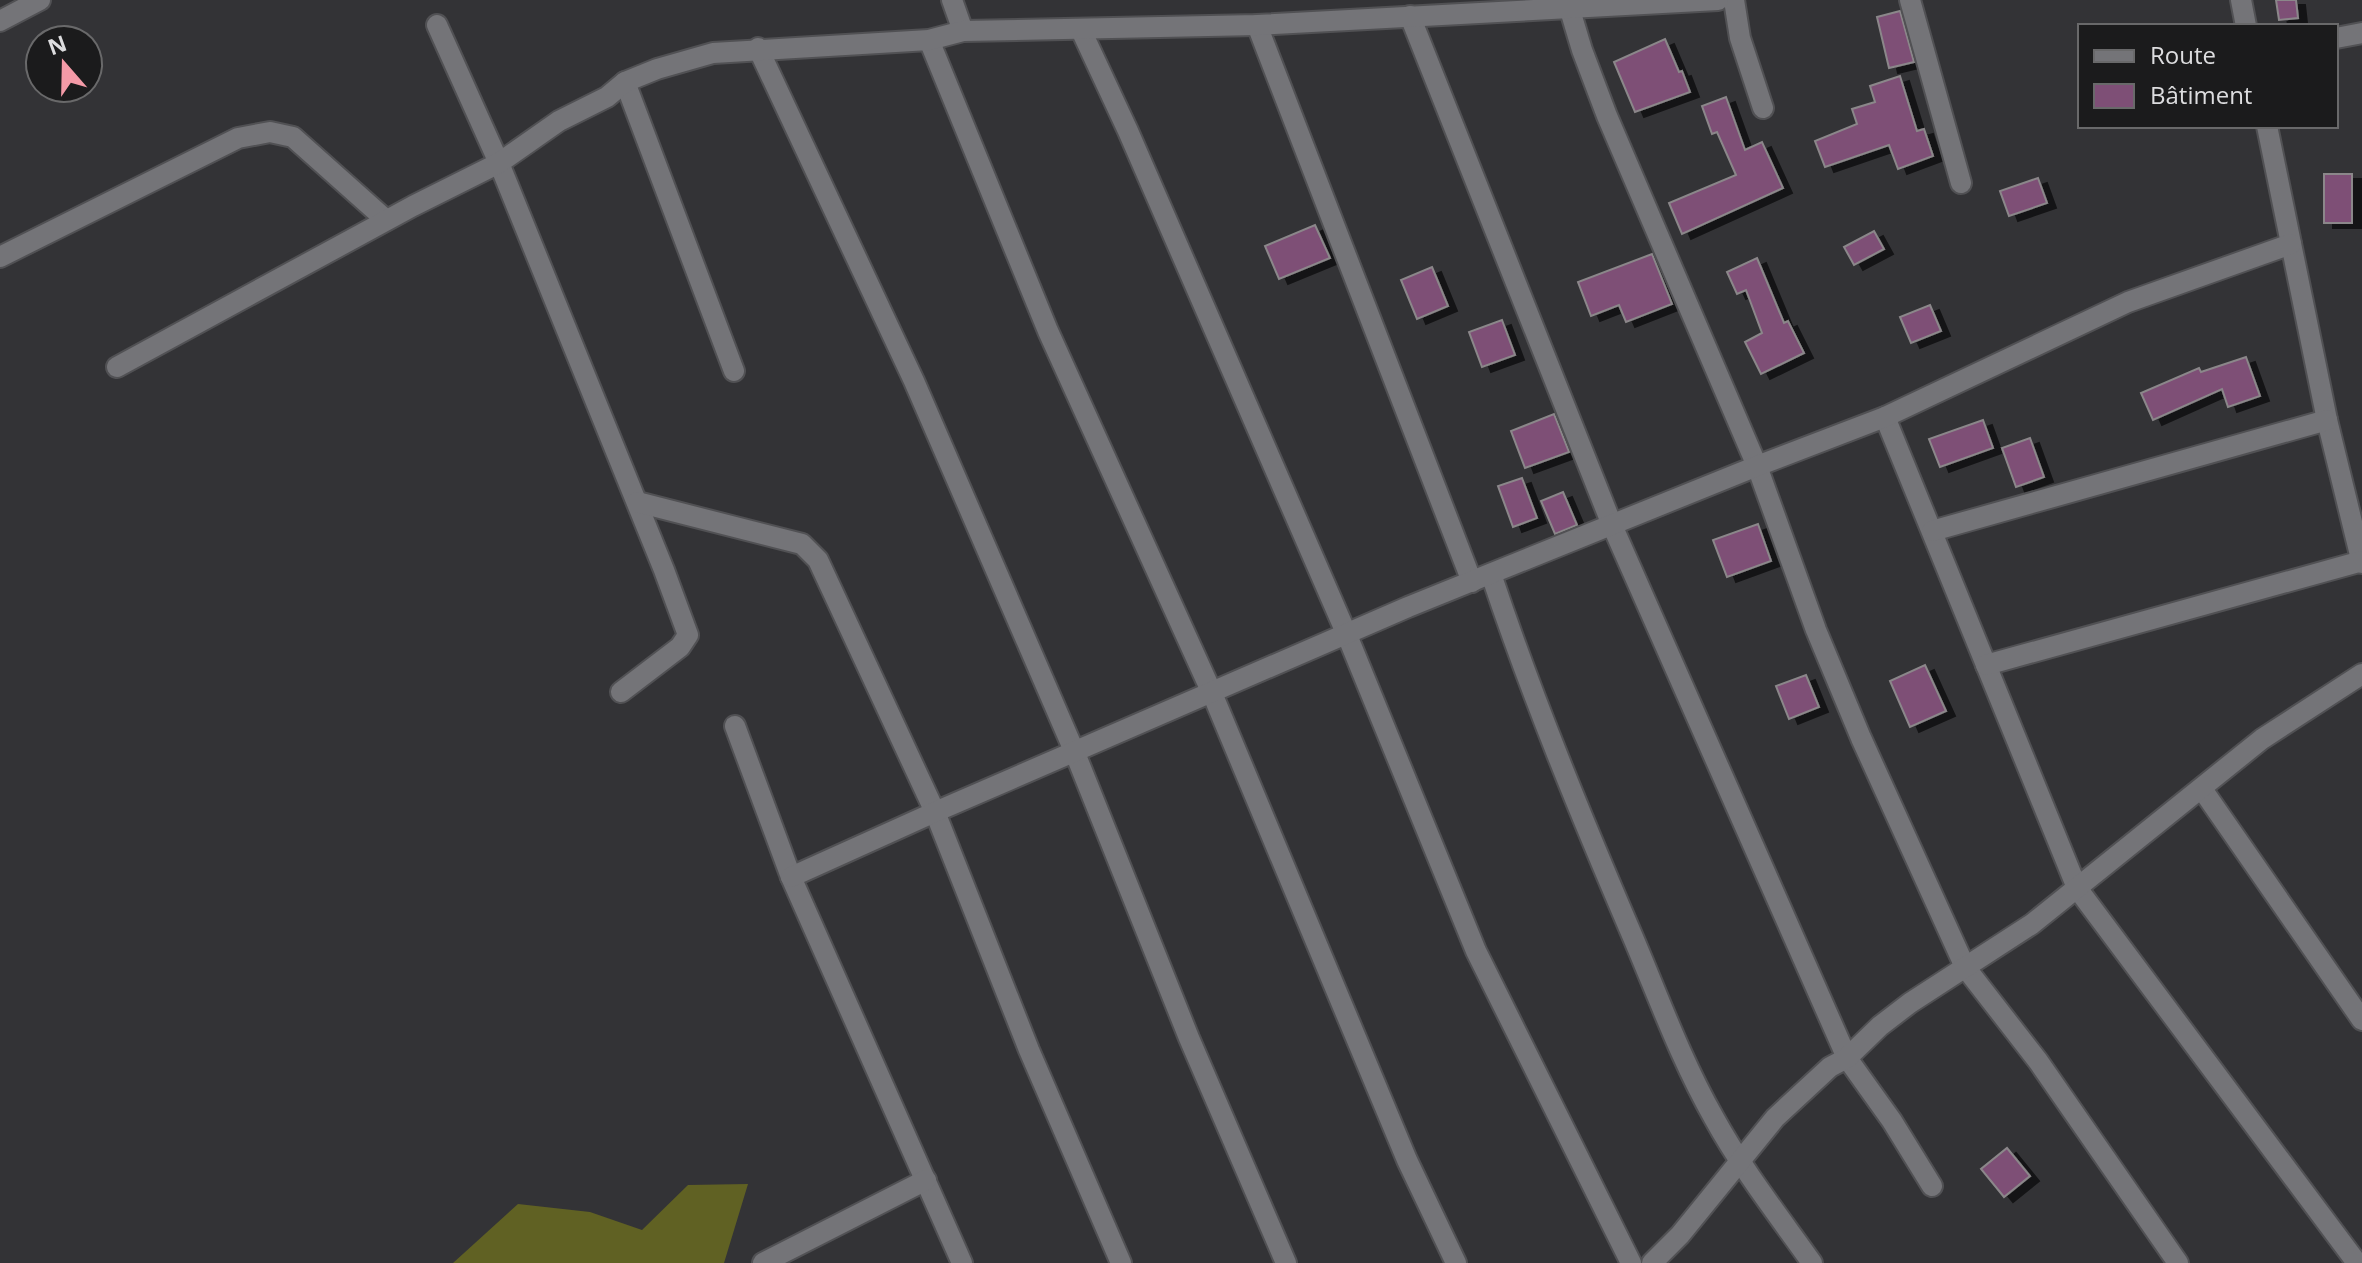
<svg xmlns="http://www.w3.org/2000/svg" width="2362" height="1263" viewBox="0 0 2362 1263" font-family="'Open Sans',sans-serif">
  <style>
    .forest { fill: #606123 }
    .building { fill: #7e4f76; stroke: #8b878a; stroke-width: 2; filter: url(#shadow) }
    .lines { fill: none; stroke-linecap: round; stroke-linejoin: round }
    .minor-casing { stroke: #515154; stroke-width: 24 }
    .minor { stroke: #747478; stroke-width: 20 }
  </style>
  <defs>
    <filter id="shadow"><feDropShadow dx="9" dy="5" stdDeviation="0" flood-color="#0009"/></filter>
  </defs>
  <rect width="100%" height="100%" fill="#333336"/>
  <path class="forest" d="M748,1184L724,1263H453L518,1204L590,1212L642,1230L688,1185Z"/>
  <g class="building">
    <path d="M2276,0H2296L2298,18L2279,20Z"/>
    <path d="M1900,11L1914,62L1889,68L1877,17Z"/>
    <path d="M1665,39L1679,72L1682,71L1690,92L1635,112L1614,62Z"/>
    <path d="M1900,76L1917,131L1924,129L1933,156L1898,169L1889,145L1825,167L1815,141L1857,124L1852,109L1875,102L1870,86Z"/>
    <path d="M1726,97L1745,150L1762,142L1783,188L1682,234L1669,203L1736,175L1717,132L1712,134L1702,106Z"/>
    <rect x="2324" y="174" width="28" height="49"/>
    <path d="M2038,178L2047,203L2009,216L2000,191Z"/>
    <path d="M1315,225L1330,258L1279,279L1265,246Z"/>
    <path d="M1874,231L1884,249L1854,265L1844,247Z"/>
    <path d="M1652,254L1672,304L1626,322L1619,305L1591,316L1578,282Z"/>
    <path d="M1757,258L1784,323L1788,321L1804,353L1761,374L1745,342L1762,333L1746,290L1737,294L1727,272Z"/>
    <path d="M1432,267L1448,306L1417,319L1401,280Z"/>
    <path d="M1930,305L1941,331L1911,343L1900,317Z"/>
    <path d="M1502,320L1515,355L1482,367L1469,332Z"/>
    <path d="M2246,357L2260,396L2228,407L2222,389L2153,420L2141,393L2199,368L2201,372Z"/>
    <path d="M1554,414L1569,452L1525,468L1511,431Z"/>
    <path d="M1983,420L1993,448L1940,467L1929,439Z"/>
    <path d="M2030,438L2044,477L2016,487L2002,448Z"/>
    <path d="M1522,478L1537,518L1513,527L1498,486Z"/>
    <path d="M1563,492L1577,525L1555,534L1541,501Z"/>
    <path d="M1758,524L1771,561L1727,577L1713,540Z"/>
    <path d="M1925,665L1946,711L1910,727L1890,681Z"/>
    <path d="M1806,675L1819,707L1789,719L1776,686Z"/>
    <path d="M2007,1148L2030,1176L2004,1197L1981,1169Z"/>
  </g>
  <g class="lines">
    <defs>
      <g id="minor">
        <path d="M952,0L963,31"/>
        <path d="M1567,0L1582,50L1607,116L1757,466L1816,630L1861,738L1965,967L2038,1061L2178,1263"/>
        <path d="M1734,0L1740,38L1763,108"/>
        <path d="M1910,0L1961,183"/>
        <path d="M2241,0L2246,26"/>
        <path d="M1410,16L1612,525L1847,1058L1892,1121L1932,1186"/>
        <path d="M0,21L40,0"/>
        <path d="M437,25L499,163L664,570L688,635L680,647L621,692"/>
        <path d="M1257,25L1472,582"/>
        <path d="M1081,30L1128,131L1347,635L1476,951L1631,1263"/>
        <path d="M2336,38L2362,33"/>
        <path d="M929,40L1048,331L1212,693L1407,1160L1456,1263"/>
        <path d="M758,48L914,381L1075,753L1189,1038L1286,1263"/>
        <path d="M625,82L734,371"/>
        <path d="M2267,126L2327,420L2362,563"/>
        <path d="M0,257L238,138L270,132L293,137L386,220"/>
        <path d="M117,367L413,206L499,163L559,121L607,97L625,82L657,69L713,53L929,40L963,31L1257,25L1718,0"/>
        <path d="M1885,417L2077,888L2357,1263"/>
        <path d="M637,502L802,544L818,560L935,812L1029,1050L1121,1263"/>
        <path d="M1932,531L2327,420"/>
        <path d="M1491,574C1532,697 1581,816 1632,935C1658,996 1681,1060 1714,1118C1742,1169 1778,1215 1812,1263"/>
        <path d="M1986,665L2362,561"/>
        <path d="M735,726L791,877L962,1263"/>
        <path d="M2202,789L2362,1020"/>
        <path d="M791,877L935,812L1408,607L1757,466L1885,417L2128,302L2291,244"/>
        <path d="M763,1263L926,1180"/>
        <path d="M1652,1263L1680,1235L1775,1118L1830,1067L1847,1058L1880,1026L1910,1003L2032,924L2262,739L2362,674"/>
      </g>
    </defs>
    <use href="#minor" class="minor-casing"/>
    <use href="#minor" class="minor"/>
  </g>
  <rect x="2078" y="24" width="260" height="104" fill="#1b1b1c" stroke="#69696a" stroke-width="2"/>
  <rect x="2094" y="50" width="40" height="12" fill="#747478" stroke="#69696a" stroke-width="2"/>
  <text x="2150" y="64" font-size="24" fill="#dddddf">Route</text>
  <rect x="2094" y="84" width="40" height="24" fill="#7e4f76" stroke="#69696a" stroke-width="2"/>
  <text x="2150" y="104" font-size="24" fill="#dddddf">Bâtiment</text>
  <g transform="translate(64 64) rotate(340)"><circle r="38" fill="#1b1b1c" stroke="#69696a" stroke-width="2"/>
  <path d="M0-6L14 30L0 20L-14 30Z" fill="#f49aa7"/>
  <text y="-12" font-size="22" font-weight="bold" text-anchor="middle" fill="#dddddf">N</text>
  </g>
</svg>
